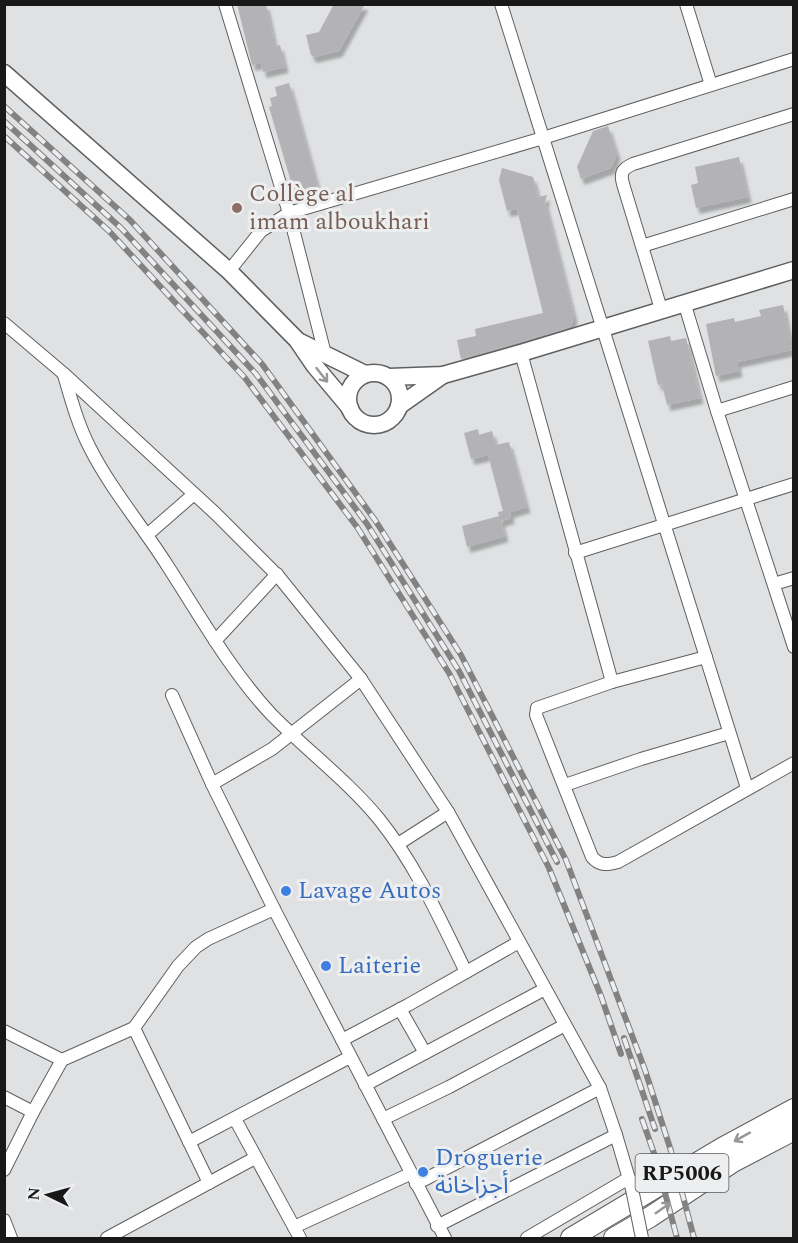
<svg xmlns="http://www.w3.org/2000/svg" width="798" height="1243" viewBox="0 0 798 1243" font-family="Spectral,'Noto Sans Arabic',serif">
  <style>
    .building { fill: #b3b3b5; filter: url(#shadow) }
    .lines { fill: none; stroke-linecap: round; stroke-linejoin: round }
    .minor-casing { stroke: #5e5f60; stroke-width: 14 }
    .tertiary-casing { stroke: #5e5f60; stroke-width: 19 }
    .primary-casing { stroke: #5e5f60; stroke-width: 22 }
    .minor { stroke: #fff; stroke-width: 12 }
    .tertiary { stroke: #fff; stroke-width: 16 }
    .primary { stroke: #fff; stroke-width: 20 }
    .rail-casing { stroke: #828283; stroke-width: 6 }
    .rail { stroke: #edeef0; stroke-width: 4; stroke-dasharray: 11; stroke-linecap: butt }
    .minor-bridge-casing { stroke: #5e5f60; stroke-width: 14; stroke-linecap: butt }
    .minor-bridge { stroke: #fff; stroke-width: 12 }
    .oneway { stroke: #979797 }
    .education-dot { fill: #8d6e63; stroke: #edeef0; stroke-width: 2 }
    .shop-dot { fill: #3f7fe0; stroke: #edeef0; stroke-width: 2 }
    .labels { text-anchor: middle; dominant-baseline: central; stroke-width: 6; stroke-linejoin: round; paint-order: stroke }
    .shield { fill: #edeef0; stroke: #585859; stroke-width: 1.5 }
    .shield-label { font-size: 22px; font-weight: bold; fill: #181818 }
    .education-label { font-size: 24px; fill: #785e54; stroke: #edeef0; text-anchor: start }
    .shop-label { font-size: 24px; fill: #366cbe; stroke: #edeef0; text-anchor: start }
  </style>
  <defs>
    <filter id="shadow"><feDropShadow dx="3.5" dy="6" stdDeviation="1.5" flood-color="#0004"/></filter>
  </defs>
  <rect width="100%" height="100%" fill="#e0e1e2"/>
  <g class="building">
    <path d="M237,4H266L275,46L280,45L285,67L263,72L261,63L252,65Z"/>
    <path d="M334,4H365L339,51L314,57L311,55L306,35L319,32Z"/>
    <path d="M289,83L320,195L297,202L269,107L272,106L270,98L277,96L275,87Z"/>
    <path d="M608,126L617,154L611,168L581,179L577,167L593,131Z"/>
    <path d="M739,157L748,197L696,208L691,185L698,183L695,167Z"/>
    <path d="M502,168L533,177L538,197L547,195L545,202L574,316L571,326L565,329L461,359L457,340L476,336L475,329L543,313L517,209L507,211L499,180Z"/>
    <path d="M783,305L792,350L737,362L739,371L716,376L706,324L734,318L735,322L761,316L759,310Z"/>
    <path d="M670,336L671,341L686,338L700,398L667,405L662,384L658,385L648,341Z"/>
    <path d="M478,429L479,435L492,431L496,445L509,442L527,507L510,512L511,518L501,521L505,536L467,547L462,526L499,516L498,512L503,511L488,455L471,459L464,433Z"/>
  </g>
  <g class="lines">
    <defs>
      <g id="minor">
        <path d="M225,4L289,213L325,354"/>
        <path d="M501,4L747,788"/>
        <path d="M686,4L711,85"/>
        <path d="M642,246L794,199"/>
        <path d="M229,271L261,231L289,213L543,138L794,59"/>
        <path d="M684,302L717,411L794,647"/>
        <path d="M661,309L623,184C620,173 622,169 633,164L794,114"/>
        <path d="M4,323L63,373L216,514L279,577L361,679L448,812L600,1088L616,1135L632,1189"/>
        <path d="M521,353L612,682"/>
        <path d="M64,375C71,399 78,425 90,448C110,488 143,527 167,565C200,616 230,670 271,714C306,750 347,780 379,819C416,865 440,919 466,972"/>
        <path d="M717,411L794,387"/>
        <path d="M147,535L194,494"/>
        <path d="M575,553L794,484"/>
        <path d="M774,584L794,578"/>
        <path d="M215,641L277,574"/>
        <path d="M706,657L612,682L537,708L536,715L592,857C600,866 607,865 618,862L794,763"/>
        <path d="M172,695L212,784L274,909L445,1238"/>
        <path d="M212,784L272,749L361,679"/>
        <path d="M565,785L641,759L729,733"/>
        <path d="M398,844L448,812"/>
        <path d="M400,1009L425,1053"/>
        <path d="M134,1028L209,1183"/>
        <path d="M4,1031L62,1060"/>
        <path d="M342,1040L408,1005L519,942"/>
        <path d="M365,1085L545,989"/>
        <path d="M4,1097L33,1112"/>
        <path d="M235,1119L300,1238"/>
        <path d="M383,1119L449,1087L565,1025"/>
        <path d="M189,1142L350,1057"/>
        <path d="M4,1170L33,1112L62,1060L134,1028L178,966L196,947L208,939L274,909"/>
        <path d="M416,1184L600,1088"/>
        <path d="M4,1220L11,1238"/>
        <path d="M437,1226L616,1135"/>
        <path d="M294,1227L410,1174"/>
        <path d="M107,1238L255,1158"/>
        <path d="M527,1238L629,1178"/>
      </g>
      <g id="tertiary">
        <path d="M4,73L229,271L297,340L314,365L350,408"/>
        <path d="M298,341L365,374"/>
        <circle cx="374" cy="399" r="26"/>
        <path d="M389,377L443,375L521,353L794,270"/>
        <path d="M399,406L443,375"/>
      </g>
      <g id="primary">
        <path d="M571,1238L722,1148L794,1109"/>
        <path d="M614,1238L650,1217L733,1162L794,1130"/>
      </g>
    </defs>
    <use href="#minor" class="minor-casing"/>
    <use href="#tertiary" class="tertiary-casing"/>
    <use href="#primary" class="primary-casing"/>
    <use href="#minor" class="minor"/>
    <use href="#tertiary" class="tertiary"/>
    <use href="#primary" class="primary"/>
    <defs>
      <g id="rail">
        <path d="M4,106L130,220L262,364L375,520L461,655L566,860L645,1070L671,1151L694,1238"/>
        <path d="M4,121L121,228L256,374L367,524L459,671L557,862"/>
        <path d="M4,136L109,231L245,378L357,527L449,673L549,868L601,996L621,1054"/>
        <path d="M624,1038L655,1129"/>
        <path d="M642,1119L656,1159L677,1238"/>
      </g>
    </defs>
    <use href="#rail" class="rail-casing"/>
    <use href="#rail" class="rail"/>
    <defs>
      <path id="minor-bridge" d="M632,1189L642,1238"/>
    </defs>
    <use href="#minor-bridge" class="minor-bridge-casing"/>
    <use href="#minor-bridge" class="minor-bridge"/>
  </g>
  <defs><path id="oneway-shaft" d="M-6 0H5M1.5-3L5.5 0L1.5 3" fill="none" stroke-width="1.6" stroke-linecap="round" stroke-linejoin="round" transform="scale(1.5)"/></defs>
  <g class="oneway">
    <use href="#oneway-shaft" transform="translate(322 375) rotate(52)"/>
    <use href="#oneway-shaft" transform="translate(742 1137) rotate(151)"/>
    <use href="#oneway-shaft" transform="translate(663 1208) rotate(-35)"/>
  </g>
  <circle class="education-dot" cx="237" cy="208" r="6"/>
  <g class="shop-dot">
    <circle cx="286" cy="891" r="6"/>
    <circle cx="326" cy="966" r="6"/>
    <circle cx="423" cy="1172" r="6"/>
  </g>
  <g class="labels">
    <rect class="shield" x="635.5" y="1154" width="93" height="38" rx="4.5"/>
    <g class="shield-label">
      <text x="682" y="1173">RP5006</text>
    </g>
    <g class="education-label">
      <text x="249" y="194">Collège al<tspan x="249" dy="28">imam alboukhari</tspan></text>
    </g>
    <g class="shop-label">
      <text x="298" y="891">Lavage Autos</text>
      <text x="338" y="966">Laiterie</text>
      <text x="435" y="1158">Droguerie<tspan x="435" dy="28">أجزاخانة</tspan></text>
    </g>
  </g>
  <rect width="798" height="1243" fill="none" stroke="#181818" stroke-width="12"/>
  <g transform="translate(48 1195) rotate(275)" stroke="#edeef0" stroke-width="4.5" paint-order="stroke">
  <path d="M0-4.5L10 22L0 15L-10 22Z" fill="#181818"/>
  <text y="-9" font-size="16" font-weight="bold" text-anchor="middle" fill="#181818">N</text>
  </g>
</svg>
